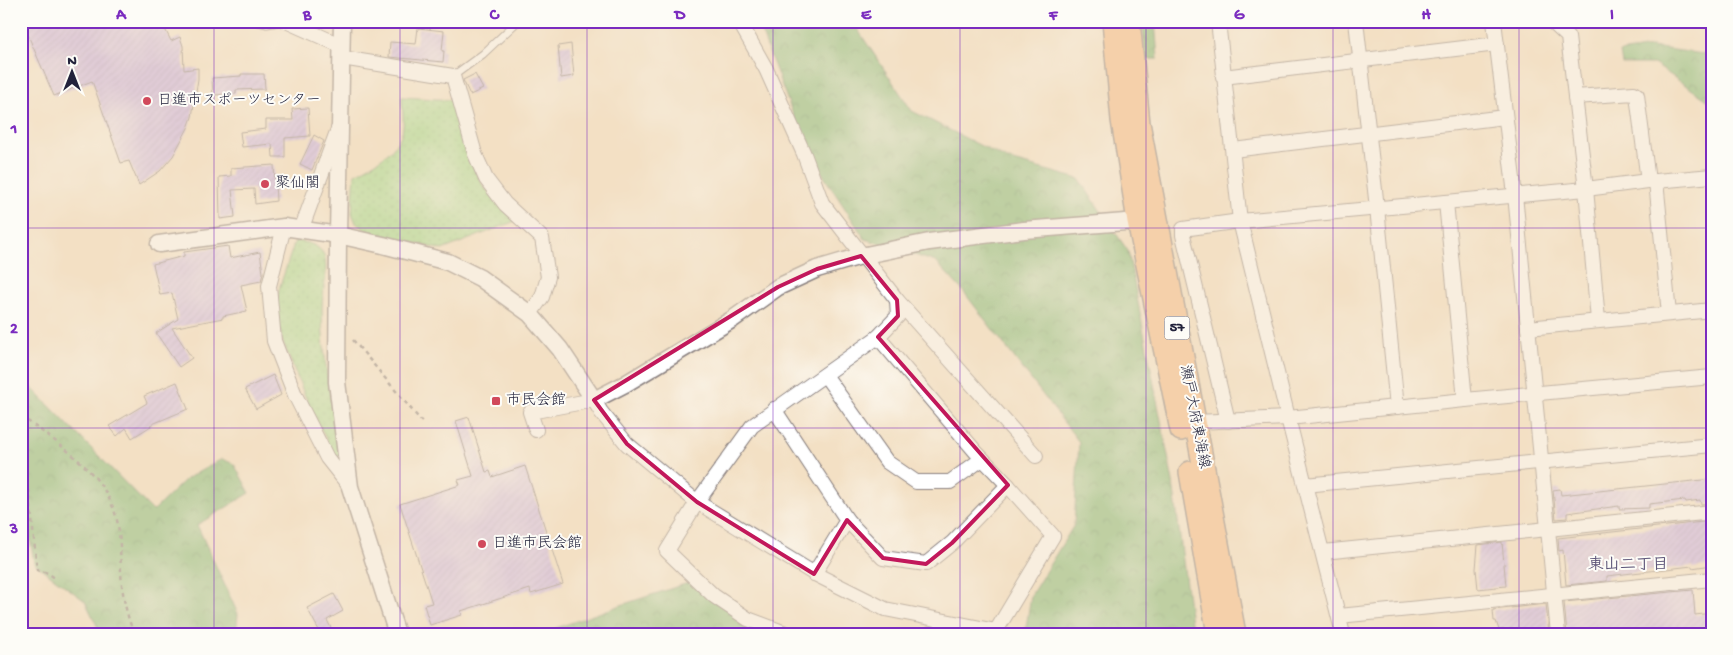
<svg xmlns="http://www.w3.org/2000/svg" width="1733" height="655" viewBox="0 0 1733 655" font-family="'Gochi Hand','Klee One',sans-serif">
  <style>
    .grass { fill: url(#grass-dots); stroke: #627e64 }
    .forest { fill: url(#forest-crowns); stroke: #516e5a }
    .building { fill: url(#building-hatch) }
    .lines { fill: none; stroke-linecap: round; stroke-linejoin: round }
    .service-casing { stroke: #8a8180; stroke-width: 9 }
    .minor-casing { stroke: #8a8180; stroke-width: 16 }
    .tertiary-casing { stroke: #8a8180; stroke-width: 19 }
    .primary-casing { stroke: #8a8180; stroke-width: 24 }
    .path { stroke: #8a8180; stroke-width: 2.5; stroke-dasharray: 4 4; stroke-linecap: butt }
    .service { stroke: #fff; stroke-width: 7 }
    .minor { stroke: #fff; stroke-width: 14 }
    .tertiary { stroke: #fff; stroke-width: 16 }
    .primary { stroke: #f8bd89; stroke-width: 21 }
    .marked { fill: none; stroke: #c2185b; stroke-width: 4; stroke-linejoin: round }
    .grid { fill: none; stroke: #7b2cbf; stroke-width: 1; stroke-opacity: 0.55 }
    .poi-dot { fill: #d1495b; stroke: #fdfcf7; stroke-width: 2 }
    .labels { text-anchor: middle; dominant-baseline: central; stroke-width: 4; stroke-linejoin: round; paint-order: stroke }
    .shield { fill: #fdfcf7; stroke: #646373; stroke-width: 1 }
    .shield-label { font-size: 14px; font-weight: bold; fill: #22223b }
    .poi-label { font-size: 15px; fill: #22223b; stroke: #fdfcf7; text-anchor: start }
    .street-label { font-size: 15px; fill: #22223b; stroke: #fdfcf7 }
    .neighbourhood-label { font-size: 16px; font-weight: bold; fill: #5d5579; stroke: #fdfcf7 }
    .neatline { fill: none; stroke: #7b2cbf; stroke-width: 2 }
    .grid-label { font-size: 16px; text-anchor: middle; font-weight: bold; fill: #7b2cbf }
  </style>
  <defs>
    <pattern id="grass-dots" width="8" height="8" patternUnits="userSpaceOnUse" patternTransform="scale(1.25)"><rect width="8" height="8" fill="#a1db8e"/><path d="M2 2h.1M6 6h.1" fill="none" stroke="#8abc7b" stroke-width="1.8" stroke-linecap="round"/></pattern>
    <pattern id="forest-crowns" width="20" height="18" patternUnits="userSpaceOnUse" patternTransform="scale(1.25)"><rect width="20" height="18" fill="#80bb79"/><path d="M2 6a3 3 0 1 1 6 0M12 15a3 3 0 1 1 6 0" fill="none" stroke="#689864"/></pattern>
    <pattern id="building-hatch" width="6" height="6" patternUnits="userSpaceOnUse" patternTransform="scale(1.25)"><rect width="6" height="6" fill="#cab3ec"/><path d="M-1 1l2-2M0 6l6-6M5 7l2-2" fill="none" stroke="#ad9acb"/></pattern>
  </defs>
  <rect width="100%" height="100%" fill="#fdfcf7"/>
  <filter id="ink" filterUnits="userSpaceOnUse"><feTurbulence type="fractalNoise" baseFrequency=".02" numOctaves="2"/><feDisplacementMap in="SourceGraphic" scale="10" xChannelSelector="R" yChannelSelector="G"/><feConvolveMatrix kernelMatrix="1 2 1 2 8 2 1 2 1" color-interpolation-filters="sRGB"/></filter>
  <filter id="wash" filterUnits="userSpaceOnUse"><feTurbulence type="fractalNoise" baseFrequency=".0096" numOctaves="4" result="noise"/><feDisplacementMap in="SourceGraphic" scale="20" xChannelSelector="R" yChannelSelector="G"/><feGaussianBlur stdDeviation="1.12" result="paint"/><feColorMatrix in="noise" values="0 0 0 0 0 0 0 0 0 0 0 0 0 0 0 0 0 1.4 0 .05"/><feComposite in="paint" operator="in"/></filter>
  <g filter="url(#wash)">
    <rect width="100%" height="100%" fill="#f3e0c4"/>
    <g class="grass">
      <path d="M402,97L453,100L471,162L483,186L515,221L442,250L367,231L356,223L352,213L355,174C372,165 395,153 402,133C405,123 402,108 402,97Z"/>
      <path d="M295,241C305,242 319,244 324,255C329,270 322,293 322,308C322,358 332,407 341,456L335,457L308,403L282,340L278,318L277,300L280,286Z"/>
    </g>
    <g class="forest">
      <path d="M757,21H852L912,111L1009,160L1079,179L1128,251L1173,482L1192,631L1172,634H1025L1031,595L1074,525L1079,442L963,291L936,262L865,239L825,178L799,130Z"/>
      <path d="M1142,21H1155L1158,59H1146Z"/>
      <path d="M1651,47L1712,55V103L1654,64H1622L1620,52Z"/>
      <path d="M21,377L153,511L186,479L222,459L234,464L250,493L197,525L238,614L236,634H101L85,601L34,563L21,480Z"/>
      <path d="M688,583L778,634H539L624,604Z"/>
    </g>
    <g id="blocks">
      <g class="building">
        <path d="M22,21H161L171,41L180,37L183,46L184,70L198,68V79L192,117L188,128L173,156L160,171L139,185L129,161L121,163L92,81L54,96Z"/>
        <path d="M418,28L444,31L442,51H444L443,62L389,57L390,42L416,44Z"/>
        <path d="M571,44L574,76L561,78L558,46Z"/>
        <path d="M241,74H264L265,89L236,90V94L213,95L212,78L241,76Z"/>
        <path d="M475,74L483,89L470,95L463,80Z"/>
        <path d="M308,108L310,136L285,138V157H273L272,144L242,147L240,132L266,129V120H293L292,109Z"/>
        <path d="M314,135L324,141L312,170L300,164Z"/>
        <path d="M274,165L276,201L255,204L254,189L232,190L235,217L220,219L219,177L231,176V168Z"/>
        <path d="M228,246L230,258L260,252L263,273L261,281L241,285L247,311L223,316V318L172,328L192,358L179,367L156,333L178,319L172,293L160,295L153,264L184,256V252Z"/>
        <path d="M273,375L281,395L256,409L245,389Z"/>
        <path d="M177,382L188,409L150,425L151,426L132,438L126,428L117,436L109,426L147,403L144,396Z"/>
        <path d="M469,417L486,472L490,471L492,477L525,466L563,584L531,594L530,589L461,611L462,615L430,625L424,605L432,603L400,504L460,485L458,480L473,476L456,421Z"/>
        <path d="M1712,479V503L1701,504L1700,500L1686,502L1685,500L1649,504V508L1619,509V506L1567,513V518L1556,519L1553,490L1560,489L1561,495Z"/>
        <path d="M1712,521V565L1692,568V566L1607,576V581L1566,585L1563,550L1559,551L1558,538Z"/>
        <path d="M1502,542L1506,586L1478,589L1476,569L1478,545Z"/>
        <path d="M1693,590L1695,615L1712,613V631L1681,634H1567L1564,602Z"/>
        <path d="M334,594L343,611L327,620L334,634H321L307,608Z"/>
        <path d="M1546,604L1549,634H1525L1524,628L1499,630L1496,621H1494L1493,610Z"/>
      </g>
    </g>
  </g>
  <g filter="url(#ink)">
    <use href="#blocks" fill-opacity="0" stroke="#8a8180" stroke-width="1"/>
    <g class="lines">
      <defs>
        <g id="service">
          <path d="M254,21L267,24L285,21"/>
          <path d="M453,76L483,54L518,21"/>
        </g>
        <g id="minor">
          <path d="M286,21L342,46"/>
          <path d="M739,21L766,69L804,154L822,203L897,300L1036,456"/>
          <path d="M1218,21L1240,221L1288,418L1343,634"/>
          <path d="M1356,21L1377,208L1397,407"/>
          <path d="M1494,21L1515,195L1548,529L1712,512"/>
          <path d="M1551,21L1568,37L1586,189L1598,320"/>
          <path d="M342,58L453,76L475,154L486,179L505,204L542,238L548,277L542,297L530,314"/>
          <path d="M1223,77L1497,44"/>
          <path d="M1575,97L1634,93L1637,95L1648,181"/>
          <path d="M1233,150L1505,117"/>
          <path d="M1656,181L1669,314"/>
          <path d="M1446,202L1465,400"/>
          <path d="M284,227L269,286L274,341L295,395L327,458L350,487"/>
          <path d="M301,230L338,129"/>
          <path d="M1528,328L1712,310"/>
          <path d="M878,337L898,316L897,300"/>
          <path d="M825,375L887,462L916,482H950L982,459"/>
          <path d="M774,409L847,520L814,574"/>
          <path d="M1228,421L1183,235V229L1240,221L1586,189L1648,181H1656L1712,176"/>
          <path d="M1195,422L1288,418L1465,400L1712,377"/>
          <path d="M536,430L530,412L594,400L601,412L627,444L697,502L813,573L885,609L996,631L1053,536L1005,482L976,452L878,337L752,426L697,502L667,551L714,596L748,619L788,634"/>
          <path d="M1305,485L1712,445"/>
          <path d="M847,520L883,558L926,564L952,543L1008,485"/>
          <path d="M1323,552L1548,529L1558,634"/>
          <path d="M1339,616L1712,579"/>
        </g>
        <g id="tertiary">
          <path d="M342,21L338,235L337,382L350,487L397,634"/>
          <path d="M159,244L284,227L338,235L383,245L448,262L480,278L530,314L560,349L594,400L625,384L733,319L778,287L817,269L861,256L929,242L1024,230L1138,221"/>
        </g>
        <g id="primary">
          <path d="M1113,21L1122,120L1138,221L1181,430"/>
          <path d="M1129,21L1139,123L1235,634"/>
          <path d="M1190,472L1218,634"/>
        </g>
      </defs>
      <use href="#service" class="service-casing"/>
      <use href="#minor" class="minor-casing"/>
      <use href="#tertiary" class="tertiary-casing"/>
      <use href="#primary" class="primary-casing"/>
      <g class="path">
        <path d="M353,340L422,422"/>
        <path d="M21,416C62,447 113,476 119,532C121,552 120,573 123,593C125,607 129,621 134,634"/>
        <path d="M21,489H29L37,570L48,573L56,579"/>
      </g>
      <use href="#service" class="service"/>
      <use href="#minor" class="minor"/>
      <use href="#tertiary" class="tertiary"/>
      <use href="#primary" class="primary"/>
    </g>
  </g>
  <path d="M0 0H1733V655H0ZM861,256L897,300L898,316L878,337L1008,485L952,543L926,564L883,558L847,520L814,574L697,502L627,444L594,400L778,287L817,269Z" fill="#f3e0c4" fill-opacity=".55" fill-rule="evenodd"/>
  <path class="marked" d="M861,256L897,300L898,316L878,337L1008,485L952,543L926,564L883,558L847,520L814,574L697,502L627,444L594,400L778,287L817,269Z"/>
  <path class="grid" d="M214,21V634M400,21V634M587,21V634M773,21V634M960,21V634M1146,21V634M1333,21V634M1519,21V634M21,228H1712M21,428H1712"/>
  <g class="poi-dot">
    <circle cx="147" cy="101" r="5"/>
    <circle cx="265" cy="184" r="5"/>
    <rect x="491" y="396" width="10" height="10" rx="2.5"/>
    <circle cx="482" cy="544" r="5"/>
  </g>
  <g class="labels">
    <rect class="shield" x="1164.5" y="316.5" width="25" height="23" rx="4"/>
    <g class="shield-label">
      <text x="1177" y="328">57</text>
    </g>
    <g class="poi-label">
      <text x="157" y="101">日進市スポーツセンター</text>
      <text x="275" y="184">聚仙閣</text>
      <text x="506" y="401">市民会館</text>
      <text x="492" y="544">日進市民会館</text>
    </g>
    <g class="street-label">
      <text transform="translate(1194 417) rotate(79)">瀬戸大府東海線</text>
    </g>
    <g class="neighbourhood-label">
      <text x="1628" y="566">東山二丁目</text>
    </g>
  </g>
  <rect width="1733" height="655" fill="none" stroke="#fdfcf7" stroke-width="55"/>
  <g transform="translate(72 72)" stroke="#fdfcf7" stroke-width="4" paint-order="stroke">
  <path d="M0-4L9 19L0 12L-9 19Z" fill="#22223b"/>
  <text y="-8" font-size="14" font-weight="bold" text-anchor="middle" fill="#22223b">N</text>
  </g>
  <rect x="28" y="28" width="1678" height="600" class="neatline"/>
  <g class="grid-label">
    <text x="121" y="19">A</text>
    <text x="307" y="19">B</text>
    <text x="494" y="19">C</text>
    <text x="680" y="19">D</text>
    <text x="866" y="19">E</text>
    <text x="1053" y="19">F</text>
    <text x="1239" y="19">G</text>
    <text x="1426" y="19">H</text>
    <text x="1612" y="19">I</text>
    <text x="14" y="133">1</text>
    <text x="14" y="333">2</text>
    <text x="14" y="533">3</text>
  </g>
</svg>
